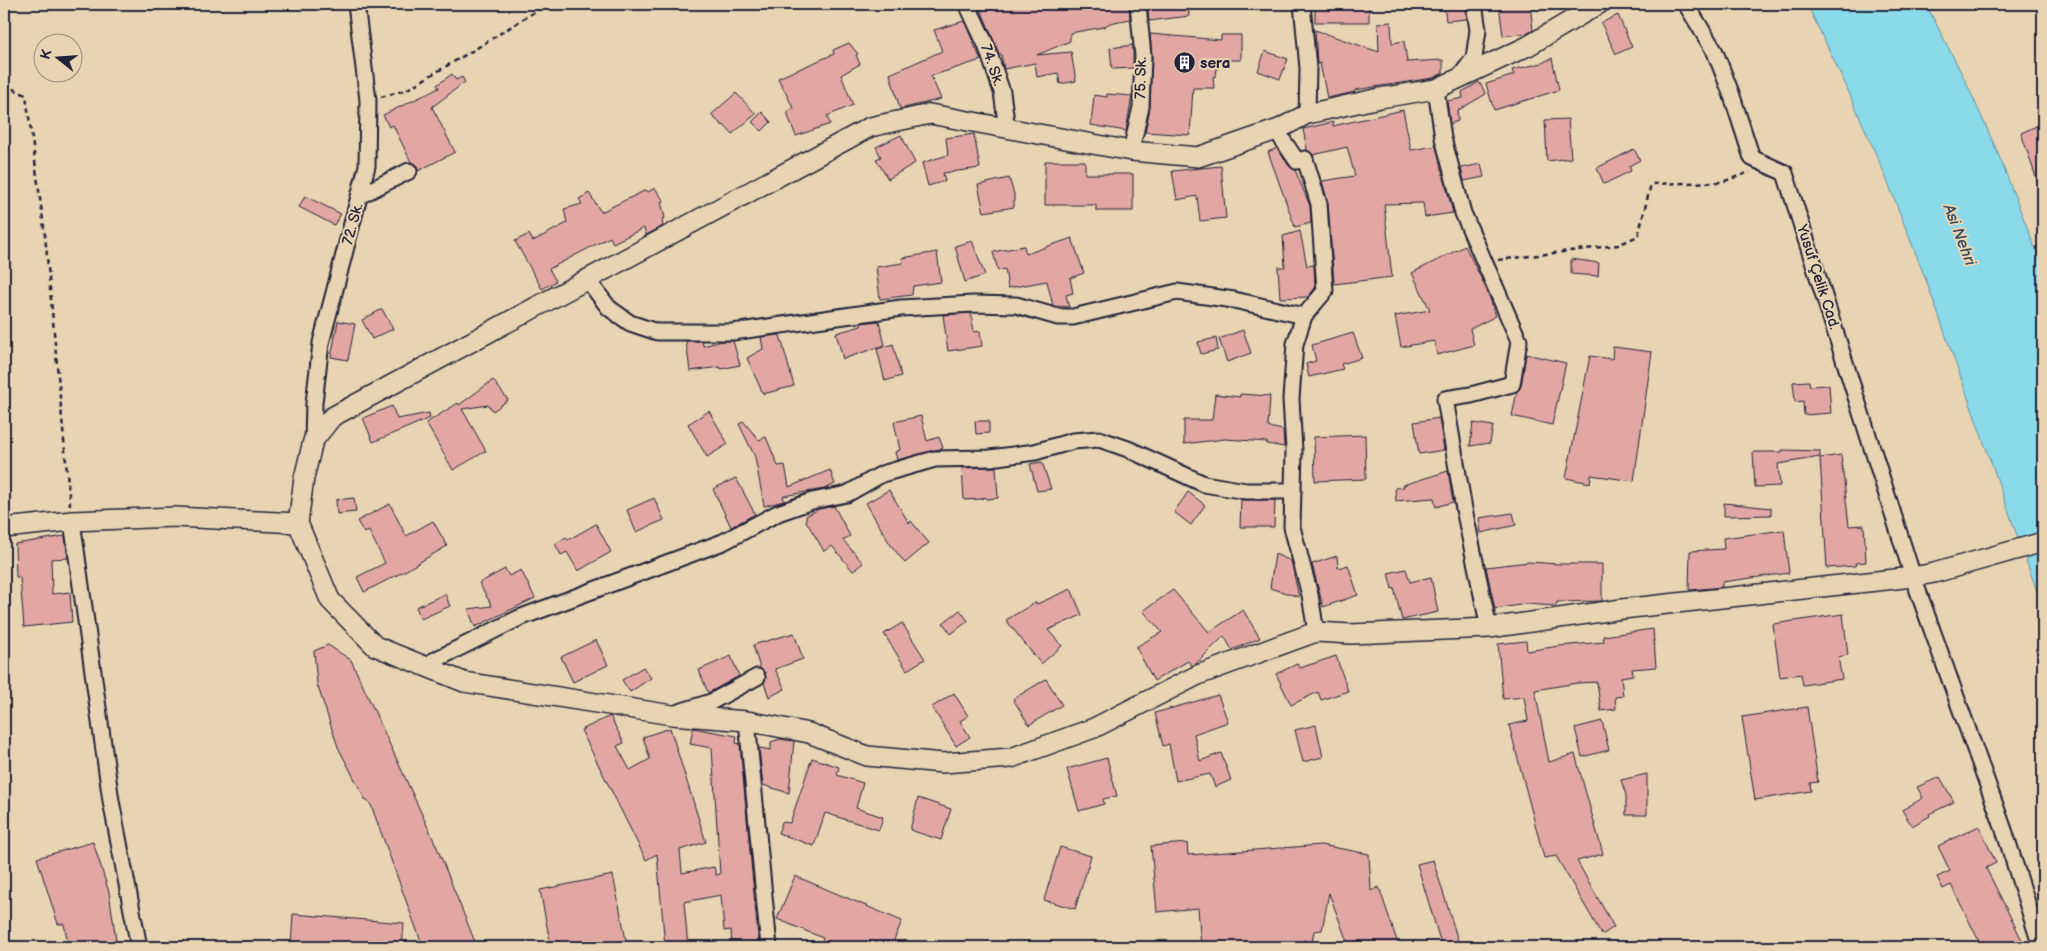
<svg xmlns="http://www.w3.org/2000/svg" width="2047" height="951" viewBox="0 0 2047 951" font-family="'Balsamiq Sans',sans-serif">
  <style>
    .water { fill: #8bdae9; stroke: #6190a3 }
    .building { fill: #e2a7a3; stroke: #22223b }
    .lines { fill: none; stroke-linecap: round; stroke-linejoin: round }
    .minor-casing { stroke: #22223b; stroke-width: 19 }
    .tertiary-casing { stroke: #22223b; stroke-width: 22 }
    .path { stroke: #22223b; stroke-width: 2.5; stroke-dasharray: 5 4; stroke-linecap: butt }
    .minor { stroke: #e8d4b2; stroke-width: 15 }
    .tertiary { stroke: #e8d4b2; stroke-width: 19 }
    .labels { text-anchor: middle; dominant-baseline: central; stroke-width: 4; stroke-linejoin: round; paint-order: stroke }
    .poi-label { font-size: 15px; font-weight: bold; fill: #22223b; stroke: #e8d4b2; text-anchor: start }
    .street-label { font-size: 15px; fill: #22223b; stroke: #e8d4b2 }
    .water-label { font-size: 16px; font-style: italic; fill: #37475e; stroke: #e8d4b2 }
  </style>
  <rect width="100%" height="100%" fill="#e8d4b2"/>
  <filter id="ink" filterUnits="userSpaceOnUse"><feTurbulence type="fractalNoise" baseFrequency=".02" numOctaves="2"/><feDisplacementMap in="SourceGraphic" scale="10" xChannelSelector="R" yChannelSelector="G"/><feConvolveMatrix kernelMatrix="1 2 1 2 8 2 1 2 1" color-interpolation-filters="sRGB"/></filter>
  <g filter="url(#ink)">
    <path class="water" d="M1807,4H1926L1966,82L1997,151L2043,268V608L1926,280L1885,175L1843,79Z"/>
    <g class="building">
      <path d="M979,4H1129L1130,19L1110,23L1104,27L1070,33V41L1037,55L1071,52L1076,81L1060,84L1058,73L1037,77L1035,63L1004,69L1001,54H999Z"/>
      <path d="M1147,4H1188L1189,16L1149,21Z"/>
      <rect x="1315" y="4" width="54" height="18"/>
      <path d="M1444,4H1465L1467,19L1446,21Z"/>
      <path d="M1499,4H1530L1533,30L1528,33L1503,36Z"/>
      <path d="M1618,15L1632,47L1616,54L1601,23Z"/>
      <path d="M964,21L981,60L931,76L941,99L900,109L890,74L942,51L934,30Z"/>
      <path d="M1391,22L1392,43L1404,41L1407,62L1443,60V73L1433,78L1355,90V92L1327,98L1320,63L1317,64L1315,30L1379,52L1378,23Z"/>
      <path d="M1150,34L1221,40V35H1241V60H1218L1216,76L1213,77L1214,88H1193L1190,135L1145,132L1150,107L1152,56Z"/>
      <path d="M849,43L858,54L856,55L860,64L841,75L853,105L827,116L830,124L796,136L788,116V111L794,109L778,78L834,54L833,50Z"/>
      <path d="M1133,45V68L1112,69L1110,48Z"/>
      <path d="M1265,51L1288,59L1280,79L1258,71Z"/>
      <path d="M1552,58L1559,90L1494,110L1486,84L1514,75L1512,70L1542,63Z"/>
      <path d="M452,74L456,80L462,77L465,82L432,107L455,152L418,171L417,166L411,162L393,125L389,127L383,115L439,88L437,85Z"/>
      <path d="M1479,82L1486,94L1457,111L1458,121L1450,124L1447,101L1463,98L1462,92Z"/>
      <path d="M736,93L756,114L732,134L724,125L723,126L711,115Z"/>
      <path d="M1107,94L1132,96L1126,131L1091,125L1094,95L1107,97Z"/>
      <path d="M1403,110L1411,150L1436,146L1453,213L1425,217L1423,203L1384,204L1392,277L1334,284L1328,203L1322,181L1355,176L1347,147L1313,155L1307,150L1303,129L1333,122V126Z"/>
      <path d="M762,112L771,122L762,131L752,122Z"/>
      <path d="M1568,119L1571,158L1547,161L1545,120Z"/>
      <path d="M2043,123V192H2041L2021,133Z"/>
      <path d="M974,134L980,168L943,173L945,181L928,186L922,163L948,155L946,138Z"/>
      <path d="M901,135L915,163L888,179L876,159L881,157L876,147Z"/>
      <path d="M1277,148L1289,166L1295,170L1310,206L1311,223L1295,227L1268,152Z"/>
      <path d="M1634,149L1640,160L1629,166L1631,171L1604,184L1597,168Z"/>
      <path d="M1045,161H1085V174H1133V211H1096V205H1045Z"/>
      <path d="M1481,164L1484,177L1464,181L1461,168Z"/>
      <path d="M1221,166L1226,218L1200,221L1197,196L1177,200L1172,171Z"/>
      <path d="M1009,178L1014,194V207L984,212L978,185Z"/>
      <path d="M655,188L664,201L661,202L665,218L662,219L663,226L646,235L644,228L613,243L610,237L549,269L556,281L542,289L515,241L529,234L533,241L567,223L564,209L582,204L579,199L589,193L601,212L646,190L648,192Z"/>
      <path d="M305,196L341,214L334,225L299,207Z"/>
      <path d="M1300,231L1307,266L1314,265L1315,288L1308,297L1280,298L1278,267H1285L1283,236Z"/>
      <path d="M1072,238L1084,273L1070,278L1073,293L1066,295L1069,307L1053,306L1047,281L1008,288L1005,269L998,271L993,252L1024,246L1026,254Z"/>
      <path d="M972,241L985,275L965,282L955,246Z"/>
      <path d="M1465,246L1487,290L1496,316L1470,329L1474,345L1437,355L1434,341L1401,347L1395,316L1430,310L1412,273Z"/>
      <path d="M937,252L941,282L913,286L912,295L880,299L876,267L903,263L902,258Z"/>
      <path d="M1571,259L1599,263L1598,276L1571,274Z"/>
      <path d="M382,309L393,329L372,339L362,320Z"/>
      <path d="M971,313L974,332L980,331L982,346L948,351L943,315Z"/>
      <path d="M338,321L355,324L348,360L331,357Z"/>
      <path d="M879,321L885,345L843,359L836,333L861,326V323Z"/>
      <path d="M1243,330L1251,353L1227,362L1219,339Z"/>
      <path d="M1353,333L1362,358L1341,364L1343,369L1309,377L1306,364L1316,361L1312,345Z"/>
      <path d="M780,335L794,386L763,394L747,358L763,349L761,337Z"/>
      <path d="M1216,338L1218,350L1201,354L1198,342Z"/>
      <path d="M686,341H702L703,346L722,341H733L740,365L721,369L720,367L690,371Z"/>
      <path d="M893,344L901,376L885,381L877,349Z"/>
      <path d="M1613,347L1652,352L1634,481L1591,475L1590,483L1566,478L1590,356L1612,359Z"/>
      <path d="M1526,354L1566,363L1552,425L1512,416L1517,391L1521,386Z"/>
      <path d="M493,380L508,400L493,411L488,405L462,409L486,451L453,470L426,423L458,403L459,405Z"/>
      <path d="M1809,381L1810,386L1829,385L1831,413L1804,415L1803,401L1795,402L1793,382Z"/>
      <path d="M1215,394L1240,397V394L1270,396L1268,427L1283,430L1284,447L1267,444V442L1225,439L1184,444V420H1212Z"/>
      <path d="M392,406L397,419L429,413L430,418L373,442L363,418Z"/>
      <path d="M709,411L728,444L707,457L688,424Z"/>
      <path d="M921,416L927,441L939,437L943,448L897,460L895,452L900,450L894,422Z"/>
      <path d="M1439,418L1444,450L1419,454L1414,422Z"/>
      <path d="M743,421L759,440L766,437L778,466L785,465L789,487L830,470L835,484L824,489L783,496L784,501L764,506L755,457L739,424Z"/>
      <path d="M975,421H989V433L976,434Z"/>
      <path d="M1473,423L1493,426L1490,443L1470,446Z"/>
      <path d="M1365,435L1366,479L1315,481L1314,437Z"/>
      <path d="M1782,450L1820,451V457L1778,464L1780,486L1755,487L1753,452H1782Z"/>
      <path d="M1841,455L1849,526L1864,525L1866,562L1855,563L1856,566L1827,568L1820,458Z"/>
      <path d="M1042,462L1051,489L1037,491L1030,464Z"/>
      <path d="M996,467L998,498L987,499L985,497L981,499L964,500L962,468Z"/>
      <path d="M1448,471L1453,502L1436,507L1434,498L1396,501L1395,488L1404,487L1403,485Z"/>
      <path d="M736,478L755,514L731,527L713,489Z"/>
      <path d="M889,490L909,523L911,521L929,543L905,563L890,544L866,503Z"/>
      <path d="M1188,492L1205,505L1191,525L1174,512Z"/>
      <path d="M354,498L356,512L337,514L336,500Z"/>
      <path d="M654,498L664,520L636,532L627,510Z"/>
      <path d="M1241,500H1275L1274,527H1240Z"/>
      <path d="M1724,503L1771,508V515L1724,516Z"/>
      <path d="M390,504L406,536L433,521L447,546L403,572L364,592L357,577L385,563L369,531L364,533L357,521Z"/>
      <path d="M834,506L850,536L843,540L863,563L853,571L832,546L824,551L806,521V516L819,509Z"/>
      <path d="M1513,513L1516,525L1481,533L1479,518Z"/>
      <path d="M596,524L611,552L578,571L567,552L561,555L555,544L566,537L568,540Z"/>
      <path d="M1784,530L1789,573L1722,582V587L1689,590L1690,551L1724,549L1723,538Z"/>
      <path d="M65,536L68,558L51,559L52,594L70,592L72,622L24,627L20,577H16L15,544Z"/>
      <path d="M1275,554L1291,561L1299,597L1270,588Z"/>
      <path d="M1337,556L1338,568L1348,565L1358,595L1323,607L1312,564Z"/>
      <path d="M1529,562L1559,564H1602V601L1557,602L1556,606L1526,604L1495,609L1486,567Z"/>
      <path d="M505,569L509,576L521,570L535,598L475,627L468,609L492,606L479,583Z"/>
      <path d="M1406,569L1410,582L1431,577L1438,612L1402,620L1394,588L1392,589L1388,573Z"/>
      <path d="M1071,589L1082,615L1048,630L1062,646L1041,664L1006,620L1036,602L1037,604Z"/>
      <path d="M1173,590L1209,632L1243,610L1260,638L1232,650L1224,636L1197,663L1192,666L1188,661L1154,681L1136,647L1162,632L1143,611Z"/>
      <path d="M445,594L450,606L421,619L416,607Z"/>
      <path d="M960,610L968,621L951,634L943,623Z"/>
      <path d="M1843,614L1848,655L1838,657L1842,679L1803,685L1801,674L1780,677L1773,624Z"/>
      <path d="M902,623L925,659L907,670L884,634Z"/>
      <path d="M1653,629L1656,667L1632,669L1633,675L1621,677L1623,696L1615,697L1616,709L1601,711L1597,682L1577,683L1535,690L1549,762L1575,754L1603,854L1577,861L1614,927L1602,935L1556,856L1544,858L1509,725L1528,721L1524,697L1503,699L1498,644L1526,641L1527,651L1559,646L1604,642L1603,636Z"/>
      <path d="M794,633L803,659L775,669L785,689L769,697L764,683L765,673L760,668L753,645Z"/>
      <path d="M596,640L608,665L573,682L561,657Z"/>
      <path d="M328,645L351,660L436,845L477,947H423L371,805L365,799L338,747L317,684L314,651Z"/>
      <path d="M731,656L739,676L708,693L699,670Z"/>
      <path d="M1336,656L1348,691L1321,700L1318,692L1291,705L1276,674L1297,664L1300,668Z"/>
      <path d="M643,667L651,678L630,692L622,680Z"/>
      <path d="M1046,679L1062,705L1029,725L1013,699Z"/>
      <path d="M954,693L968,716L960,721L970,737L956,746L932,707Z"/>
      <path d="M1218,695L1228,722L1194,734L1200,761L1221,753L1231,780L1215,787L1210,774L1176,781L1169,744L1163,746L1155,713Z"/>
      <path d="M1807,707L1818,782L1810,783L1811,791L1755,800L1742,717Z"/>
      <path d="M610,716L624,743L617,746L630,770L650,759L643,737L670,728L706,842L680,850L682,873L714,867L716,875L720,874L712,748L690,744L693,728L737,736L736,743L740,744L759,947H732L731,930L724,931L721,895L684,902L688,947H665L657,854L646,860L581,730Z"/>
      <path d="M1602,721L1609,750L1582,757L1575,728Z"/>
      <path d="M1316,725L1323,757L1303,762L1295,730Z"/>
      <path d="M780,739L794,741L789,793L763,785L759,748L771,750V742Z"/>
      <path d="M812,758L839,767L837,775L863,783L856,808L883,817L879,830L825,813L814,846L778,833L782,822L790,823Z"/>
      <path d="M1107,758L1117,796L1103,799L1104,804L1079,811L1067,769Z"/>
      <path d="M1647,774V815H1626V795L1621,780Z"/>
      <path d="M1940,777L1954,802L1929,814L1930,816L1912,826L1902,810L1923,798L1917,787Z"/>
      <path d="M918,798L951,809L941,840L910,830Z"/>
      <path d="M1979,826L1996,863L1986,868L2023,942L2013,947H1982L1951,885L1943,889L1937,877L1950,871L1938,846Z"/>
      <path d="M93,842L109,892L117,947H69L64,924H58L37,858Z"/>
      <path d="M1187,843L1188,855L1321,845L1369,854L1371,891L1379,887L1399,947H1349L1329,893L1322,930L1314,931L1312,942L1303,940L1302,947H1201L1198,908L1157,912L1151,846Z"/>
      <path d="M1060,847L1091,856L1075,909L1044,900Z"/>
      <path d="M1433,860L1448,908L1460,947H1442L1430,907L1417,864Z"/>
      <path d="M613,875L626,940L593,947H551L540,890Z"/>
      <path d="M795,876L902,921L891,947H819L823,938L777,919Z"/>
      <path d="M293,914L404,923L402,947H291Z"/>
    </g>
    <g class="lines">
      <defs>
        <g id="minor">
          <path d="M967,4L986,45L1002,92L1007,129"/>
          <path d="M1302,4L1308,68L1307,114"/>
          <path d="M1686,4L1715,52L1731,93L1752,158L1785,173L1913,577L2004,830L2041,947"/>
          <path d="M1459,78L1474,58L1478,30L1474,4"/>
          <path d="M1436,89L1443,138L1463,213L1519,341L1512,384L1471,395L1445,399L1464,509L1489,628"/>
          <path d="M1279,129L1282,139L1297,161L1305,159L1319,204L1325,291L1304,316L1295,344L1291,399L1294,450L1292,527L1310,595L1316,632"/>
          <path d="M1131,151L1141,107L1143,56L1138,4"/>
          <path d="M361,195L409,171"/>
          <path d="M586,278L609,308L630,323L657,332H733L901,308L973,304L1016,305L1058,317H1073L1177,292L1234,300L1304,316"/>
          <path d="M313,441L314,403L321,343L367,166L368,100L356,4"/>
          <path d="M72,521L111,801L139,947"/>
          <path d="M428,667L433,661L519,618L723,542L778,513L812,501L847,494L882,474L935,459L990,458L1035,452L1073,441L1099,439L1128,449L1204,484L1246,491H1293"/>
          <path d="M676,713L711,702L757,677"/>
          <path d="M747,721L769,947"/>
        </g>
        <g id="tertiary">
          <path d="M1599,4L1528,46L1436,89L1380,98L1307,114L1279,129L1198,157L1131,151L930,114L870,127L332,417L313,441L304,478L298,523L330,600L375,646L464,682L672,715L747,721L809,733L867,756L943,763L1011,758L1094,728L1198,675L1316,632L1351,634L1489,628L1622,609L1913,577L1934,573L2043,542"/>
          <path d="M4,528L72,521L175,517L298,523"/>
        </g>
      </defs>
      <use href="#minor" class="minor-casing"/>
      <use href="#tertiary" class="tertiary-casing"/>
      <g class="path">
        <path d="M4,90L13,89L26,95L45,235L70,505"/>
        <path d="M381,97L406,90L477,48L547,4"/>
        <path d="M1498,260L1618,245L1638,236L1651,184L1722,182L1750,172"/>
      </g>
      <use href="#minor" class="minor"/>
      <use href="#tertiary" class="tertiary"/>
    </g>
  </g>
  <defs>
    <symbol id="building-disc" viewBox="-11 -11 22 22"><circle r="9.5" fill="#22223b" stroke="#e8d4b2"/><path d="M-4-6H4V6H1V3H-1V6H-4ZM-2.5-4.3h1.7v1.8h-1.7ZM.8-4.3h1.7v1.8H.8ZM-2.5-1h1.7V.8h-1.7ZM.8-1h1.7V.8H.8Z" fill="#fff"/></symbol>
  </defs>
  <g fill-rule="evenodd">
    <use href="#building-disc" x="1172" y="50" width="25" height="25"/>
  </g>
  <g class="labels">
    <g class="poi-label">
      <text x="1200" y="63">sera</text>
    </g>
    <g class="street-label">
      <text transform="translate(992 65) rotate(71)">74. Sk.</text>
      <text transform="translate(1141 78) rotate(-89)">75. Sk.</text>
      <text transform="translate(353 224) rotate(-75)">72. Sk.</text>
      <text transform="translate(1818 277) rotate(72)">Yusuf Çelik Cad.</text>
    </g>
    <g class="water-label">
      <text transform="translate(1959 235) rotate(69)">Asi Nehri</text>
    </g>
  </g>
  <rect width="2047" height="951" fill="none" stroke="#e8d4b2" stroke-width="20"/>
  <rect x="10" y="10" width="2027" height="931" fill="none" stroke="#22223b" stroke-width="2" filter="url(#ink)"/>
  <g transform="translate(58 58) rotate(287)"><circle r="24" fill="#e8d4b2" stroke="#998d82"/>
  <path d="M0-4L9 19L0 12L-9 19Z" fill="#22223b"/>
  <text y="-8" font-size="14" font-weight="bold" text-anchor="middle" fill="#22223b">K</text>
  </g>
</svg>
